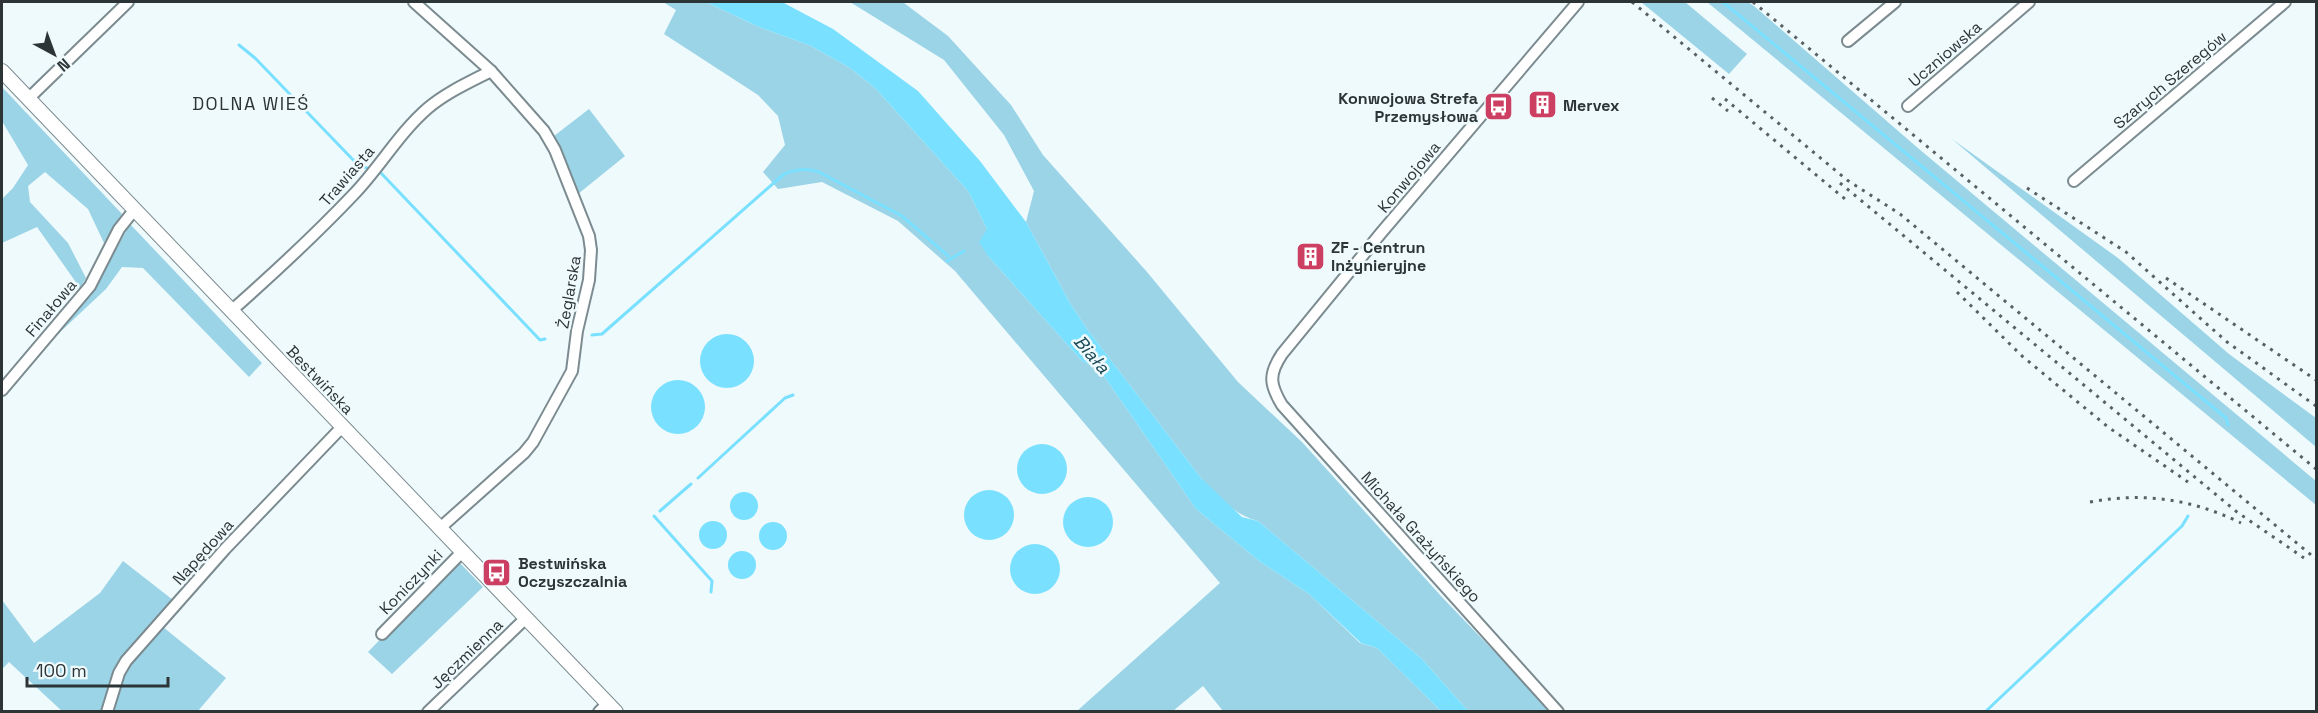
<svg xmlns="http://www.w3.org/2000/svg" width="2318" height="713" viewBox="0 0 2318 713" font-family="'Space Grotesk',sans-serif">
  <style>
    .green { fill: #9bd4e6 }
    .water { fill: #79e0ff }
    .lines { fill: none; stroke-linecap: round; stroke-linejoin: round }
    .stream { stroke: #79e0ff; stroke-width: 3 }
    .minor-casing { stroke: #7b8b90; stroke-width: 14 }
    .tertiary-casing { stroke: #7b8b90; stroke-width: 16 }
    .minor { stroke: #fff; stroke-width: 10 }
    .tertiary { stroke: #fff; stroke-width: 14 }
    .rail { stroke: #596163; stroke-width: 3; stroke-dasharray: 3 6; stroke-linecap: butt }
    .labels { text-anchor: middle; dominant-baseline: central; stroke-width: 5; stroke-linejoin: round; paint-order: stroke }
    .street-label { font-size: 16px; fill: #2d3436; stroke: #effafd }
    .poi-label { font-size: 16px; font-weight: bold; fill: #2d3436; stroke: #effafd; text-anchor: start }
    .neighbourhood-label { font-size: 18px; letter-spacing: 1.5px; fill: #2d3436; stroke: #effafd }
    .water-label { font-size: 18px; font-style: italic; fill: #1a4855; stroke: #effafd }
  </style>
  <rect width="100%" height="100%" fill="#effafd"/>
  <g class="green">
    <path d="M663,2H706L759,27L811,46L850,68L875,88L968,191L987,229L988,256L1082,361L1099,369L1196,509L1259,561L1309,594L1360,643L1377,648L1441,711H1223L1203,686L1173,711H1077L1220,583L955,271L898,221L822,182L778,189L763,172L785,145L778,116L758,95L664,34L676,10Z"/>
    <path d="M850,2H906L904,3L948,36L1011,105L1043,155L1147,272L1238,382L1302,442L1441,596L1551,711H1468L1422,659L1258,521C1234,515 1218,496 1201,478L1087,329L1070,303L1026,222L1034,191L1004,135L944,60Z"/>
    <path d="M1641,2H1685L1747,54L1729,74Z"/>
    <path d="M1707,2H1748L1754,6L1919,149L2316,481V505Z"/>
    <path d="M2,87L122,214L104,243L88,209L45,172L28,186L30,202L68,243L86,278L80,288L37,227L2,243V199L13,188L28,165L2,121Z"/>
    <path d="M589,109L625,156L578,194L554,136Z"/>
    <path d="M1952,139L2118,258L2229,354L2316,418V447Z"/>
    <path d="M130,224L262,363L249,377L143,268L122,267L106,289L43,348L96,286Z"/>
    <path d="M457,560L483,587L392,674L368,652Z"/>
    <path d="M123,561L173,600L113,670L107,700L101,711L63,712L9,662L2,669V600L34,643L100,593Z"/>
    <path d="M163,627L226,678L198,711L111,712L127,665Z"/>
  </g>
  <g class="water">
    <path d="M706,2H782L833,29L918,91L980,161L1026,222L1070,303L1087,329L1201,478L1242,517L1258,521L1422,659L1468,711H1441L1377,648L1361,643L1309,594L1259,561L1196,509L1099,369L1082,361L988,256L979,242L987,229L968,191L875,88L850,68L811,46L759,27Z"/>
    <circle cx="727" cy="361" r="27"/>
    <circle cx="678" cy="407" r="27"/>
    <circle cx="1042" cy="469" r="25"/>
    <circle cx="989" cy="515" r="25"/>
    <circle cx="744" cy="506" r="14"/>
    <circle cx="1088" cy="522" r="25"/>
    <circle cx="713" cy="535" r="14"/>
    <circle cx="773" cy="536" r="14"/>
    <circle cx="1035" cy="569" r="25"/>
    <circle cx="742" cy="565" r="14"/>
  </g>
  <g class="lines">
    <g class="stream">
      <path d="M1723,2L2226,418L2228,425"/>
      <path d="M239,45L255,58L358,165L367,168"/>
      <path d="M380,172L540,340L545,339"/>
      <path d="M947,261L964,251"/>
      <path d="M592,335L602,334L784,174C797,169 806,168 819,172L902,216L948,256"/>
      <path d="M698,478L785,398L793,395"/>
      <path d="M660,511L691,484"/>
      <path d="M654,516L712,581L711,592"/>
      <path d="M1985,712L2182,526L2188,516"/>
    </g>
    <defs>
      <g id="minor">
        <path d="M414,2L491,71L544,131L555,150L589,236L591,250L589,280L577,331L572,371L533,442L524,453L440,528"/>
        <path d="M1848,41L1895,2"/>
        <path d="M28,99L128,2"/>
        <path d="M1908,106L2029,2"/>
        <path d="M2074,181L2285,2"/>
        <path d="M231,311C273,274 315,235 354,194C380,167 399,133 428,108C447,92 470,82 491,71"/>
        <path d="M2,390L90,286L119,229L135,209"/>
        <path d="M382,634L463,551"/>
        <path d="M107,712L119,673L126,661L225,549L342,427"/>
        <path d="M428,712L526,618"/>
        <path d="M599,712L608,703"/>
        <path d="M1558,712L1282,405C1270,385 1268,375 1282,354L1381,233L1578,2"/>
      </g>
      <path id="tertiary" d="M2,71L616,712"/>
    </defs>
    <use href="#minor" class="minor-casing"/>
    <use href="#tertiary" class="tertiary-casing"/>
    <use href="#minor" class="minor"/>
    <use href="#tertiary" class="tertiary"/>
    <g class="rail">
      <path d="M1632,2L1847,180L1900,214L2316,559"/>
      <path d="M1753,2L2316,469"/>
      <path d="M1712,98L1728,111"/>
      <path d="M1725,99L1845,199"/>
      <path d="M1840,183L2237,512L2304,558"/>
      <path d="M2027,188L2126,252L2227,342L2316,406"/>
      <path d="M2166,278L2316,380"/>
      <path d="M1957,292L2022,356L2108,427L2188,482"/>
      <path d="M2090,502C2144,492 2192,499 2241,523"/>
    </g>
  </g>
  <defs>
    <symbol id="building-square" viewBox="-11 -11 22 22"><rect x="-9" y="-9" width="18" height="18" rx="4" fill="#cd3e63" stroke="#effafd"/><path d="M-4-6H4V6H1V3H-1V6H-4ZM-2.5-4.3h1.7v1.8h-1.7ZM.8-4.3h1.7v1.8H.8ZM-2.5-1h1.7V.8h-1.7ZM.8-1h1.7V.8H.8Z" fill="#fff"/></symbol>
    <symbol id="bus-square" viewBox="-11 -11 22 22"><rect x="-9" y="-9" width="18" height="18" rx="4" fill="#cd3e63" stroke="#effafd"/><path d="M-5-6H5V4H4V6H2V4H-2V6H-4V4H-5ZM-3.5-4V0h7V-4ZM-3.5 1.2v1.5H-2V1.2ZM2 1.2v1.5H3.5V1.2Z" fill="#fff"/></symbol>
  </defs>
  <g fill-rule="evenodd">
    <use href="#building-square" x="1526" y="88" width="33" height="33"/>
    <use href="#bus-square" x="1482" y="90" width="33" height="33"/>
    <use href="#building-square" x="1294" y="240" width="33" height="33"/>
    <use href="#bus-square" x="480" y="556" width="33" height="33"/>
  </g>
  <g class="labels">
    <g class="street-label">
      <text transform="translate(1945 54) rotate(-41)">Uczniowska</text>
      <text transform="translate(2170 80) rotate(-40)">Szarych Szeregów</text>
      <text transform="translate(347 176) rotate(-49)">Trawiasta</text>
      <text transform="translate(1409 177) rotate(-50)">Konwojowa</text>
      <text transform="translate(569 292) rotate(-80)">Żeglarska</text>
      <text transform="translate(51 308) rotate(-50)">Finałowa</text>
      <text transform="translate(320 380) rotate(46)">Bestwińska</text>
      <text transform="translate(1421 537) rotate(48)">Michała Grażyńskiego</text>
      <text transform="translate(203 552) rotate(-48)">Napędowa</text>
      <text transform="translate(411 582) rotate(-46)">Koniczynki</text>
      <text transform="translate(467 654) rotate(-44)">Jęczmienna</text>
    </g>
    <g class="poi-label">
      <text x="1478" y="98" text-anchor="end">Konwojowa Strefa<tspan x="1478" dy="18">Przemysłowa</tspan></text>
      <text x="1563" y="105">Mervex</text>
      <text x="1331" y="247">ZF - Centrun<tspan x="1331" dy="18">Inżynieryjne</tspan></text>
      <text x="518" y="563">Bestwińska<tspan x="518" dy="18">Oczyszczalnia</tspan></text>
    </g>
    <g class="neighbourhood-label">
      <text x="251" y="103">DOLNA WIEŚ</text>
    </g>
    <g class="water-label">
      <text transform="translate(1092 354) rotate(49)">Biała</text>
    </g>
  </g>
  <rect width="2318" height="713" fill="none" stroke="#2d3436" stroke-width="6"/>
  <g transform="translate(54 54) rotate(139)" stroke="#effafd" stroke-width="4.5" paint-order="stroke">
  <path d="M0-4.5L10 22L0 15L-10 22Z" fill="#2d3436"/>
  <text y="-9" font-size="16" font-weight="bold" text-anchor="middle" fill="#2d3436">N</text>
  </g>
  <path d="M27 677v9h141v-9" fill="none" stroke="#2d3436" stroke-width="3"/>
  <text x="36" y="677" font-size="18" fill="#2d3436" stroke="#effafd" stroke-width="4.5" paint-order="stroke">100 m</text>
</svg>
